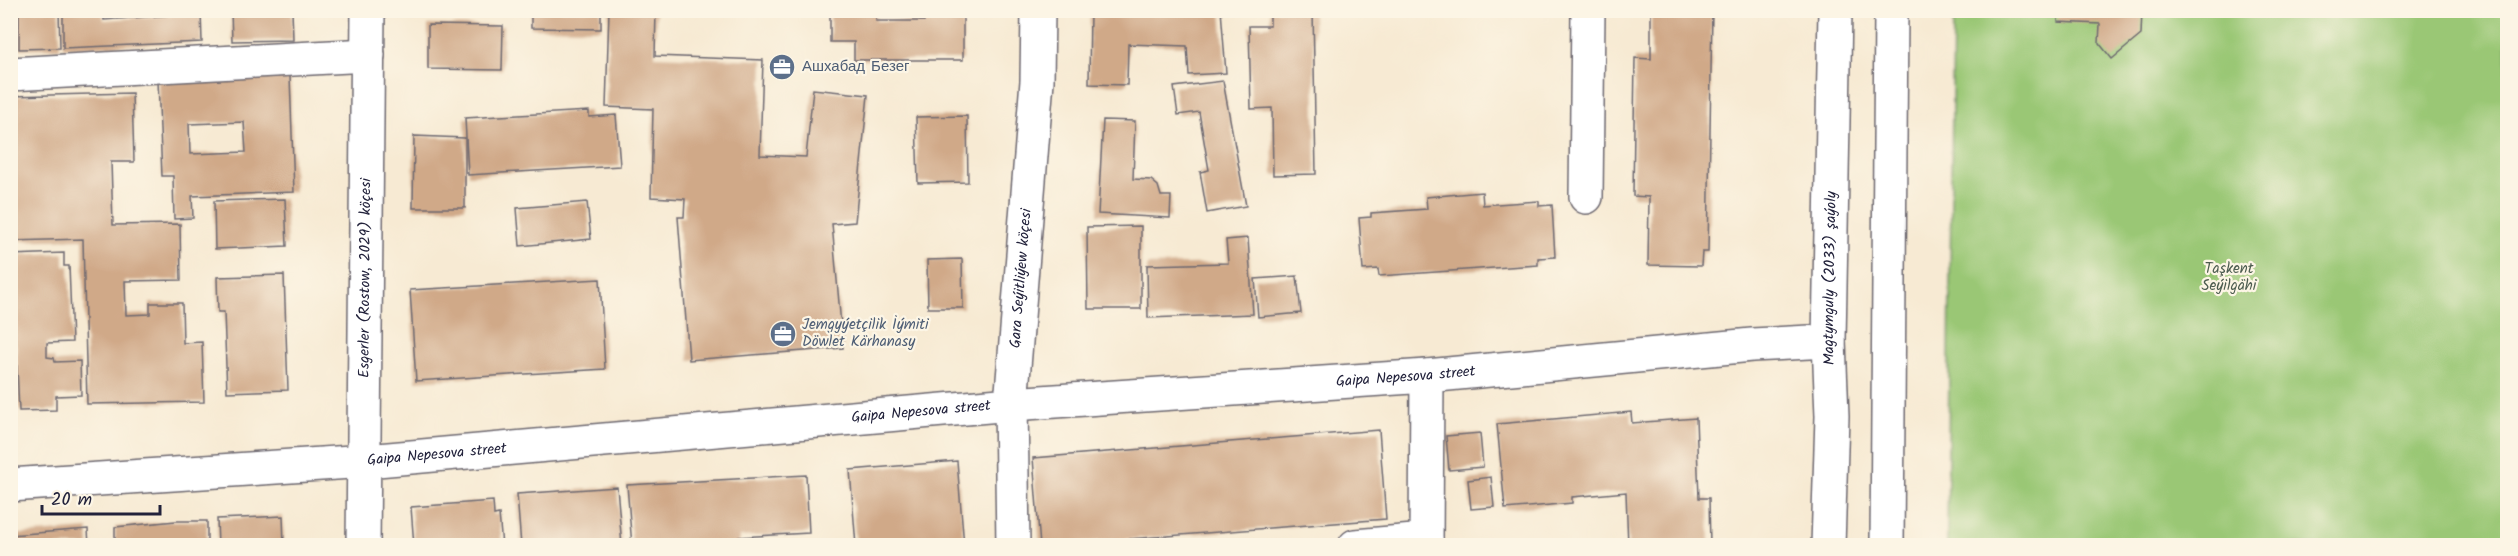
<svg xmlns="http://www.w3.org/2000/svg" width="2518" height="556" viewBox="0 0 2518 556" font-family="Kalam,sans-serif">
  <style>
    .green { fill: #9ac775; stroke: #5e7458; stroke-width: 1.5 }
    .building { fill: #d0a988; fill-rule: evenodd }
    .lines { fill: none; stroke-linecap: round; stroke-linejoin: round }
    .minor-casing { stroke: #6d6870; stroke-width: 36 }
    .major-casing { stroke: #6d6870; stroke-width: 36 }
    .minor { stroke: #fff; stroke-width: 33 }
    .major { stroke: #fff; stroke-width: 33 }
    .labels { text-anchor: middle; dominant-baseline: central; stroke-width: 4.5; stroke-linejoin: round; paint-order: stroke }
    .service-label { font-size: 15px; fill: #4e5e75; stroke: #fcf5e5; text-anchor: start }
    .park-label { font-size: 15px; fill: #4c5c4f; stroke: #fcf5e5 }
    .street-label { font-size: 15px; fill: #22223b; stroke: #fcf5e5 }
  </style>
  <rect width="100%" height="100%" fill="#fcf5e5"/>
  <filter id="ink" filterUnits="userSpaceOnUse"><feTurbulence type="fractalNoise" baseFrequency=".0167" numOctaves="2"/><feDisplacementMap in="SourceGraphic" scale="12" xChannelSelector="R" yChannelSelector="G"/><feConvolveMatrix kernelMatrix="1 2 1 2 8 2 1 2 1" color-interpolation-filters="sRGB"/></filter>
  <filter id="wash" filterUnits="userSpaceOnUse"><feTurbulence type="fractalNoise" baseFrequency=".008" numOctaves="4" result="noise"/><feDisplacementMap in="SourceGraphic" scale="24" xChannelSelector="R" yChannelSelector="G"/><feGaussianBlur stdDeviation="1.35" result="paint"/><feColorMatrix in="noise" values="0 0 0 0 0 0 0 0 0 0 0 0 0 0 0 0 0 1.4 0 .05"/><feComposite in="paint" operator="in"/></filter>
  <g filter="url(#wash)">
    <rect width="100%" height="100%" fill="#f7ead3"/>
    <path class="green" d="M1953,11H2507V545H1947Z"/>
    <g id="blocks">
      <g class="building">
        <path d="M19,10H59L60,48L19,49Z"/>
        <path d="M63,10H103L104,20L201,13L202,42L63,48Z"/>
        <path d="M231,10H292L293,40L232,41Z"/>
        <path d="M531,10H601V29L531,28Z"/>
        <path d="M609,10H656L655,56L763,60L760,155L806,157L813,89L868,95L855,222L832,224L843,348L689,360L678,217H684L685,199L651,197L653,109L606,107Z"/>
        <path d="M830,10H876V21H924V10H963V60H854V42H830Z"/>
        <path d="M1090,10H1221L1226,73L1189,75L1187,46L1128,44L1127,85L1089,84Z"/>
        <path d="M1270,10H1313L1316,174L1273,175L1272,108L1251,109L1249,26H1270Z"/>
        <path d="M1651,10H1712L1708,252H1702L1701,266L1648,265L1649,197L1633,196L1635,58L1651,59Z"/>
        <path d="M2058,10H2142L2141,35L2112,59L2099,43L2100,24L2058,22Z"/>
        <path d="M428,25L503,26L502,70L428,69Z"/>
        <path d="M290,76L294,192L192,196L193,218L174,219L173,176H162L158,81ZM244,122L246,152L190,154L189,124Z"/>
        <path d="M1223,81L1246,206L1207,213L1200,172L1209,170L1199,112L1178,115L1174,87Z"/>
        <path d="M132,93L134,162H111L113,225L180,224L181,280L125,281L126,315L150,314V303H182L183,343L202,342L204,402L87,404L83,239L10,241V96Z"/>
        <path d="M589,111V117L616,115L620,166L468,175L465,118Z"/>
        <path d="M967,116L968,182L918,183L916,117Z"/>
        <path d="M1103,120L1135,121L1133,179L1151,180L1158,186L1161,196H1171L1170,218L1098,214Z"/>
        <path d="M414,136L465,138V208H413Z"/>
        <path d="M1482,192L1483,205L1539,201V206L1552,205L1555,257L1538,258V265L1379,276L1378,269L1363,270L1359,218L1371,217V213L1427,209L1426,197Z"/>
        <path d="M285,199L287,246L215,249L214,201Z"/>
        <path d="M587,202L591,239L520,246L517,208Z"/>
        <path d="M1141,226V309H1088L1087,227Z"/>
        <path d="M1248,238L1253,314L1148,318L1147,265L1228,263L1226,240Z"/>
        <path d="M64,253V266H69L72,342L47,343V357L54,358L55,362L80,361L81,395L56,396V410L19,411L16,344H10V255Z"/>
        <path d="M962,259L963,308H928L927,260Z"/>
        <path d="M284,275L288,390L227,392L224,312H218L217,277Z"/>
        <path d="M1297,276L1301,313L1258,317L1255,279Z"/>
        <path d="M600,279L605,369L416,381L410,290Z"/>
        <path d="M1631,412L1632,423L1696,418L1699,498H1709L1710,546H1628L1626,492L1572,497V503L1505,509L1497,424Z"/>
        <path d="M1379,430L1386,519L1040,546L1033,458Z"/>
        <path d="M1480,433L1483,467L1449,470L1446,436Z"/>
        <path d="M957,461L964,546H856L850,470Z"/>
        <path d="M806,475L809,533L739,537V546H632L627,485Z"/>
        <path d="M1491,477L1494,507L1471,509L1468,480Z"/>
        <path d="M617,487L622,546H521L517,494Z"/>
        <path d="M493,501L494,515L499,514L502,546H414L411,507Z"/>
        <path d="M283,516L284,546H218L217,519Z"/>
        <path d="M176,521H207V546H115V527Z"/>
        <path d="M88,529L89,546H10V535Z"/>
        <path d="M773,542V546H744L743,544Z"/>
      </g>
    </g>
  </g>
  <g filter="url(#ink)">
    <use href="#blocks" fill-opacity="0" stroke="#6d6870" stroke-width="1.5"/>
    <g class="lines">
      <defs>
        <g id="minor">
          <path d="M10,74L368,55"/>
          <path d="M1586,197L1588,10"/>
          <path id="s1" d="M10,485L366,461L1011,404L1427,376L1752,345L1829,341"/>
          <path id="s2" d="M363,546L368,10"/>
          <path id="s3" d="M1013,546L1011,404L1037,81L1038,10"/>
          <path d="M1355,546L1426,540"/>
          <path d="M1426,546L1427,376"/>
        </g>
        <g id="major">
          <path id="s4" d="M1828,546L1832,416L1829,341L1835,10"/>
          <path d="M1887,546L1891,10"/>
        </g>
      </defs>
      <use href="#minor" class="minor-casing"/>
      <use href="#major" class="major-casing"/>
      <use href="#minor" class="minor"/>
      <use href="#major" class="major"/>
    </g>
  </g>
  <defs>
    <symbol id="office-disc" viewBox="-11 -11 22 22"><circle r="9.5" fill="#5c6f8a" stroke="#fcf5e5"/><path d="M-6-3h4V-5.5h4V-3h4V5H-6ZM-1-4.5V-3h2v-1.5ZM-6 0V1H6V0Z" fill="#fff"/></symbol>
  </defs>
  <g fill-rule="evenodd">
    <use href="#office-disc" x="767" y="52" width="30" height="30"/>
    <use href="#office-disc" x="768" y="319" width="30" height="30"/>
  </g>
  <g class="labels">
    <g class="service-label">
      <text x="802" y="67">Ашхабад Безег</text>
      <text x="802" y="325">Jemgyýetçilik İýmiti<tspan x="802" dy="17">Döwlet Kärhanasy</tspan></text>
    </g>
    <g class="park-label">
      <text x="2229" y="269">Taşkent<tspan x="2229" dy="17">Seýilgähi</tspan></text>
    </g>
    <g class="street-label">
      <text stroke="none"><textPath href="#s2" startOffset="268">Esgerler (Rostow, 2029) köçesi</textPath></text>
      <text stroke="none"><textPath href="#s3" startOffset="268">Gara Seýitliýew köçesi</textPath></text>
      <text stroke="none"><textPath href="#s4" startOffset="268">Magtymguly (2033) şaýoly</textPath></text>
      <text stroke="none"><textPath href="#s1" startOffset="1400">Gaipa Nepesova street</textPath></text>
      <text stroke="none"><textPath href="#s1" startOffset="914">Gaipa Nepesova street</textPath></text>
      <text stroke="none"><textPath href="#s1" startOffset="428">Gaipa Nepesova street</textPath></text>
    </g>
  </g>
  <rect width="2518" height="556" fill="none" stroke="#fcf5e5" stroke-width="36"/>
  <path d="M42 505v9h118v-9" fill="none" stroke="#22223b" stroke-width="3"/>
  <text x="51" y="505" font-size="18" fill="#22223b" stroke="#fcf5e5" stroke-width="4.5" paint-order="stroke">20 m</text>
</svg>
